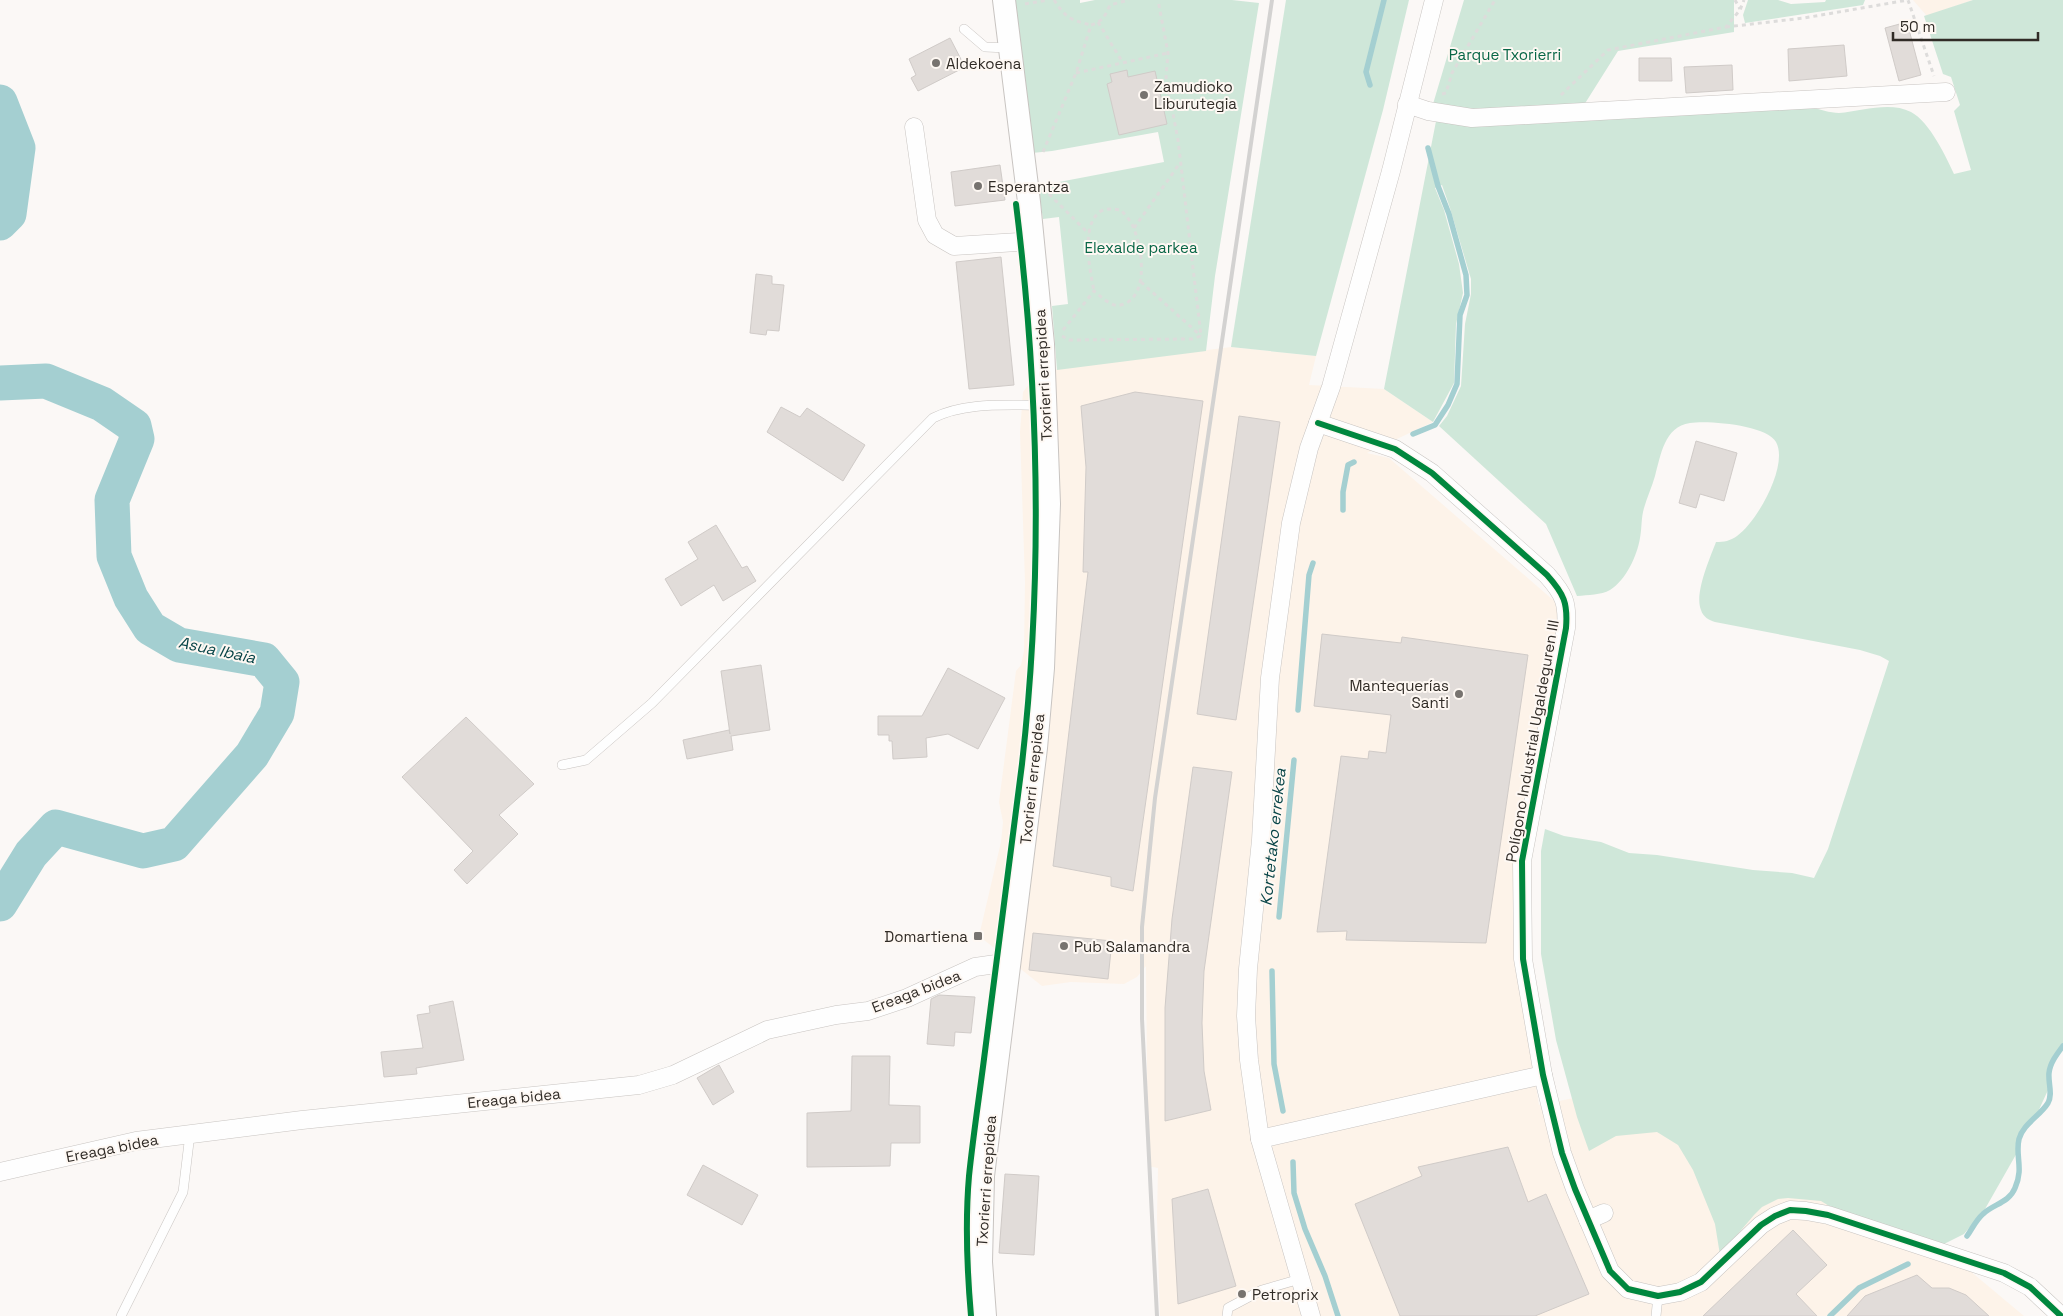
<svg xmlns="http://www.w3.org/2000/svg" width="2063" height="1316" viewBox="0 0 2063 1316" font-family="'Space Grotesk',sans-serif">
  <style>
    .built { fill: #fdf3e9 }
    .green { fill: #cfe7d9 }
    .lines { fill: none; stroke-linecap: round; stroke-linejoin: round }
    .stream { stroke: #a4cfd1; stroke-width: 5.5 }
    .river { stroke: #a4cfd1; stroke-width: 35 }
    .building { fill: #e1dcd9; stroke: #d0cbc8 }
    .service-casing { stroke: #c8c4c1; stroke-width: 10 }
    .minor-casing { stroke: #c8c4c1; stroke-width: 19 }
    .tertiary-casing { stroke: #c8c4c1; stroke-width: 24 }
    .path { stroke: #dddcdb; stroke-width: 3; stroke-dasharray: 4 4; stroke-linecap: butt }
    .service { stroke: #fefefe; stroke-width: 9 }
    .minor { stroke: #fefefe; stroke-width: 18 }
    .tertiary { stroke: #fefefe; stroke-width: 22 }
    .rail { stroke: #d3d2d1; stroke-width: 4 }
    .cycleway-casing { stroke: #fef8f3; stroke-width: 9 }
    .cycleway { stroke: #00873e; stroke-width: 6 }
    .poi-dot { fill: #77736f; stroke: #fef8f3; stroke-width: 2 }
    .labels { text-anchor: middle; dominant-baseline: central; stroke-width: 4; stroke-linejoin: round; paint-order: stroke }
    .park-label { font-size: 15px; fill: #086646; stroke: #fef8f3 }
    .poi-label { font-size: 15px; fill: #302b26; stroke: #fef8f3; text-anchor: start }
    .street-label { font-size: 15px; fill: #302b26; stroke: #fef8f3 }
    .water-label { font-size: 16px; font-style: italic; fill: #094548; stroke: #fef8f3 }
  </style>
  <rect width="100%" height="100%" fill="#fbf8f6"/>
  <g class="built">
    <path d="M1913,0H1973L1927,16Z"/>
    <path d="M1231,347L1316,356L1309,385L1384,389L1433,422L1367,453L1389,458L1560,606L1532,760L1518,971L1539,1105L1584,1096L1951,1255L2024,1316H1160L1157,1218L1158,1168L1148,1166L1146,966L1137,977L1124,984L1071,982L1042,986L979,936L1001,842L1003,822L999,802L1016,671L1021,665L1024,651L1025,582L1020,432L1023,392L1032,380L1057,369Z"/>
  </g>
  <g class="green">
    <path d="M1014,0H1080V3L1095,0H1232L1259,3L1215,276L1206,351L1057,370L1052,306L1068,304L1059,217L1043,219L1038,186L1164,162L1158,132L1052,151L1032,153Z"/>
    <path d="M1286,0H1409L1383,110L1316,356L1231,347Z"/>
    <path d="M1464,0H1734V32L1618,51L1584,105L1461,110L1433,104Z"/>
    <path d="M1748,0H1778L1791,4L1825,2L1826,0H1865L1863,5L1745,23L1743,15Z"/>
    <path d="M1973,0H2063V1043L2050,1063L2047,1071L2048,1090L2037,1114L2021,1131L2017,1138L2018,1151L1985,1209L1964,1234L1930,1251L1834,1209L1821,1201L1788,1198L1778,1199L1762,1207L1754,1215L1720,1255L1715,1224L1693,1170L1678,1145L1657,1132L1616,1136L1589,1151L1577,1117L1556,1040L1541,954V851L1545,829L1564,836L1601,842L1629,853L1657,855L1753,870L1792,873L1814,878L1828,849L1889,661L1880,656L1860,650L1715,622C1709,620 1703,617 1701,610C1694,594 1710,558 1716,542C1724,542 1730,541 1737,536C1757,522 1789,465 1776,442C1767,425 1708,420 1690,423C1664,427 1661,455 1655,476C1652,487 1647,497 1644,508C1641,518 1642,528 1640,538C1637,556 1626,580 1610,590C1601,595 1588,595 1577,596L1546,524L1439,426L1447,416L1461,386L1465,324L1471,294V279L1450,208L1442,185L1435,188L1444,210L1459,264L1463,293L1456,324L1454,383L1433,422L1384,389L1437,116L1810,107C1819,109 1830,113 1839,113C1862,111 1890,101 1911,112C1930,122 1946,157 1954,174L1971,170L1954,111L1960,105L1951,77L1943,74L1924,16Z"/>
  </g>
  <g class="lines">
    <g class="stream">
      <path d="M1370,85L1366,72L1384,0"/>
      <path d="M1413,434L1435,425L1448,405L1457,384L1460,315L1467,295L1466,275L1449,214L1438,186L1428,148"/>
      <path d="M1343,510V492L1348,465L1354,462"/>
      <path d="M1298,710L1309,575L1313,563"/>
      <path d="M1279,917L1294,760"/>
      <path d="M1272,971L1274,1064L1283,1111"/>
      <path d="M1293,1162L1294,1193L1305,1229L1325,1276L1338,1316"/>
      <path d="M1967,1236C1972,1229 1976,1220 1983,1214C1993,1204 2009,1203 2015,1188C2024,1168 2015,1156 2019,1139C2023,1124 2040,1116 2048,1103C2053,1094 2048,1083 2049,1073C2050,1063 2057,1054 2063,1046"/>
      <path d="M1830,1316L1859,1288L1908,1264"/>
    </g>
    <g class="river">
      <path d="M0,102L18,148L9,214L0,223"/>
      <path d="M0,383L46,381L102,404L134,426L137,439L112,500L114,556L131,598L150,628L179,645L264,660L282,682L277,713L252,755L174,844L143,851L56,827L31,854L0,904"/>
    </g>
  </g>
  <g class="building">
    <path d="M1907,22L1921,75L1899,81L1885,28Z"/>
    <path d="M950,38L965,67L918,91L911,78L916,75L909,59Z"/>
    <path d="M1844,45L1847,76L1789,81L1788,49Z"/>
    <path d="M1639,58H1671L1672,81H1639Z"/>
    <path d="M1732,65L1733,90L1686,93L1684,67Z"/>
    <path d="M1127,70L1128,77L1155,71L1167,124L1119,135L1107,84L1112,82L1110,74Z"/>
    <path d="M1000,165L1005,200L955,206L951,172Z"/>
    <path d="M1001,257L1014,385L969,389L956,262Z"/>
    <path d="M756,274L772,276V284L784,285L779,331L767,330L766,335L750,333Z"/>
    <path d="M1135,392L1203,401L1133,891L1111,886V877L1053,866L1088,572H1083L1086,467L1081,406Z"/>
    <path d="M781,407L800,417L807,408L865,445L843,481L767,432Z"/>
    <path d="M1239,416L1280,422L1236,720L1197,714Z"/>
    <path d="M1696,441L1737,453L1724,501L1700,494L1696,508L1679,503Z"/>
    <path d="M716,525L742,568L747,566L756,581L723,601L714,585L681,606L665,579L698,559L688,542Z"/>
    <path d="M1322,634L1401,643L1402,637L1528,655L1486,943L1346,940L1347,931L1317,932L1341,756L1368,759L1369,751L1386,753L1391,715L1314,706Z"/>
    <path d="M761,665L770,730L731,736L733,750L687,759L683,740L729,730L730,734L721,671Z"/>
    <path d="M948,668L1005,698L978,749L948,734L926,738L927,757L893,759L892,741H889V735H878V716H922Z"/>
    <path d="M466,717L534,784L499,815L518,834L467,884L454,870L473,851L402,777Z"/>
    <path d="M1193,767L1232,772L1204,971L1202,1023L1204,1071L1211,1110L1165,1121V1008L1172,919Z"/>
    <path d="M1033,933L1112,941L1108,979L1029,970Z"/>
    <path d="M939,995L975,997L971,1033L955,1032L954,1046L927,1044L931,999Z"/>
    <path d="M453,1001L464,1060L416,1068L417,1074L384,1077L381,1052L423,1048L417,1015L430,1013L429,1006Z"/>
    <path d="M852,1056H890L889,1105L920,1106V1143H891L890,1166L807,1167V1113L851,1111Z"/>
    <path d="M719,1065L734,1092L713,1105L697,1078Z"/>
    <path d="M1508,1147L1528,1202L1546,1194L1589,1294L1535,1316H1400L1355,1204L1422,1176L1418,1167Z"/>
    <path d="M703,1165L758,1195L742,1225L687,1195Z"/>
    <path d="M1005,1174L1039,1176L1034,1255L999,1253Z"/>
    <path d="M1208,1189L1236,1286L1178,1304L1172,1199Z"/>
    <path d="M1793,1230L1827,1265L1796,1294L1817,1316H1703Z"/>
    <path d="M1917,1275L1932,1288H1949L1966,1295L1989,1316H1847L1865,1296Z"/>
  </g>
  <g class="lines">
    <defs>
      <g id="service">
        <path d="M964,29L985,47L1008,48"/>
        <path d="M562,765L586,760L652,703L933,418C967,401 1008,406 1046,405"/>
        <path d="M121,1316L183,1192L190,1134"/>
        <path d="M1227,1316L1228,1308L1262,1290L1300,1279"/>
        <path d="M1656,1316L1658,1296"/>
      </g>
      <g id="minor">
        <path d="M1407,104L1428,111L1472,118L1946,92"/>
        <path d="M914,127L927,220L935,235L954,246L1033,241"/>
        <path d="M1318,423L1395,449L1432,473L1547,575C1564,594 1568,603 1566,628L1522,861L1523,959L1543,1075L1562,1153L1575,1189L1610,1271L1628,1289L1658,1296L1680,1292L1701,1282L1761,1225L1775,1216L1790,1210L1806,1211L1828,1215L2004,1273L2030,1287L2061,1316"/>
        <path d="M1260,1139L1543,1075"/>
        <path d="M0,1172L136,1141L302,1120L639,1085L673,1075L767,1030L836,1015L868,1011L907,998L975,967L1010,962"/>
        <path d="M1588,1220L1604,1213"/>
        <path d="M1311,1316L1260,1139L1249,1060L1246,1016L1248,969L1261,840L1270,678L1291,523L1309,448L1331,387L1391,171L1434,0"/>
      </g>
      <path id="tertiary" d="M985,1316L981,1262L983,1176L1036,748L1043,668L1049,504L1043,344L1029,202L1004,0"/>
    </defs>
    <use href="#service" class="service-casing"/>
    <use href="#minor" class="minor-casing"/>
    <use href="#tertiary" class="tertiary-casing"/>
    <g class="path">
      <path d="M1054,0C1066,18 1070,20 1091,25"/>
      <path d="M1735,0L1740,9"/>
      <path d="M1025,4L1048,0"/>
      <path d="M1098,22L1123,63"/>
      <path d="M1726,27L1804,18L1908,0L1934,76"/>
      <path d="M1076,73L1168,53"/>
      <path d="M1442,94L1446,93L1452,73L1495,0"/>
      <path d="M1561,95L1608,50L1726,27L1740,10L1744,0"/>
      <path d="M1043,152L1076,73L1091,25C1103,21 1105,16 1110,5L1129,0"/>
      <path d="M1049,194L1089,234"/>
      <path d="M1134,228L1180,163"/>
      <path d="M1141,282L1201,336"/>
      <path d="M1063,330L1094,291C1099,295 1104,300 1110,303C1115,306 1119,306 1124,304C1149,294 1142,249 1134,229C1132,222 1126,216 1121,210C1114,209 1107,208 1101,211C1080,224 1090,271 1094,291"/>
      <path d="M1062,336L1069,340L1192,339L1201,336L1178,140L1166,77L1168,53L1158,0"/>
    </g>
    <use href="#service" class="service"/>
    <use href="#minor" class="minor"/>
    <use href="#tertiary" class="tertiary"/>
    <path class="rail" d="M1157,1316L1142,1019V927L1155,798L1272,0"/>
    <defs>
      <g id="cycleway">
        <path d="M1318,423L1395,449L1432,473L1547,575C1564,594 1568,603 1566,628L1522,861L1523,959L1543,1075L1562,1153L1575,1189L1610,1271L1628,1289L1658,1296L1680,1292L1701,1282L1761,1225L1775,1216L1790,1210L1806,1211L1828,1215L2004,1273L2030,1287L2061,1316"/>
        <path d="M971,1316C967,1270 965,1222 969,1176C973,1137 979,1098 984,1059C996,960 1010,862 1022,764C1043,578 1039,389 1016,204"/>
      </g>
    </defs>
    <use href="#cycleway" class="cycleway-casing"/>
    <use href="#cycleway" class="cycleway"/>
  </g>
  <g class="poi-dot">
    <circle cx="936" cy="63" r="5"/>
    <circle cx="1144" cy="95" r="5"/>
    <circle cx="978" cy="186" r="5"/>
    <circle cx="1459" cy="694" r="5"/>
    <rect x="973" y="931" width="10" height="10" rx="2.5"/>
    <circle cx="1064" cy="946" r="5"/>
    <circle cx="1242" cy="1294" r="5"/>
  </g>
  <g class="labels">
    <g class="park-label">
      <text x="1505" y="54">Parque Txorierri</text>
      <text x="1141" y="247">Elexalde parkea</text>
    </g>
    <g class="poi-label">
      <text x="946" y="63">Aldekoena</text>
      <text x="1154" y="86">Zamudioko<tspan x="1154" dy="17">Liburutegia</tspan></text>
      <text x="988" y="186">Esperantza</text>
      <text x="1449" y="685" text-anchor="end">Mantequerías<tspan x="1449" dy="17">Santi</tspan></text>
      <text x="968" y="936" text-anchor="end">Domartiena</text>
      <text x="1074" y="946">Pub Salamandra</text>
      <text x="1252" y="1294">Petroprix</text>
    </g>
    <g class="street-label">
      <text transform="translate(1043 375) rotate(-93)">Txorierri errepidea</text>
      <text transform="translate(1532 741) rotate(-80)">Polígono Industrial Ugaldeguren III</text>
      <text transform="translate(1032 779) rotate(-84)">Txorierri errepidea</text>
      <text transform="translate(916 991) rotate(-21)">Ereaga bidea</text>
      <text transform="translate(514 1098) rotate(-6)">Ereaga bidea</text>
      <text transform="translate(112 1148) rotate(-11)">Ereaga bidea</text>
      <text transform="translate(986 1181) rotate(-86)">Txorierri errepidea</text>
    </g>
    <g class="water-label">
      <text transform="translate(217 650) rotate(12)">Asua Ibaia</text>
      <text transform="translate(1273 837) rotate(-84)">Kortetako errekea</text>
    </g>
  </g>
  <path d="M1893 32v8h145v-8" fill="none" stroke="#302b26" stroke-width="2.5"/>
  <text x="1900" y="32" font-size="15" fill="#302b26" stroke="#fef8f3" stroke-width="4" paint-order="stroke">50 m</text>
</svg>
